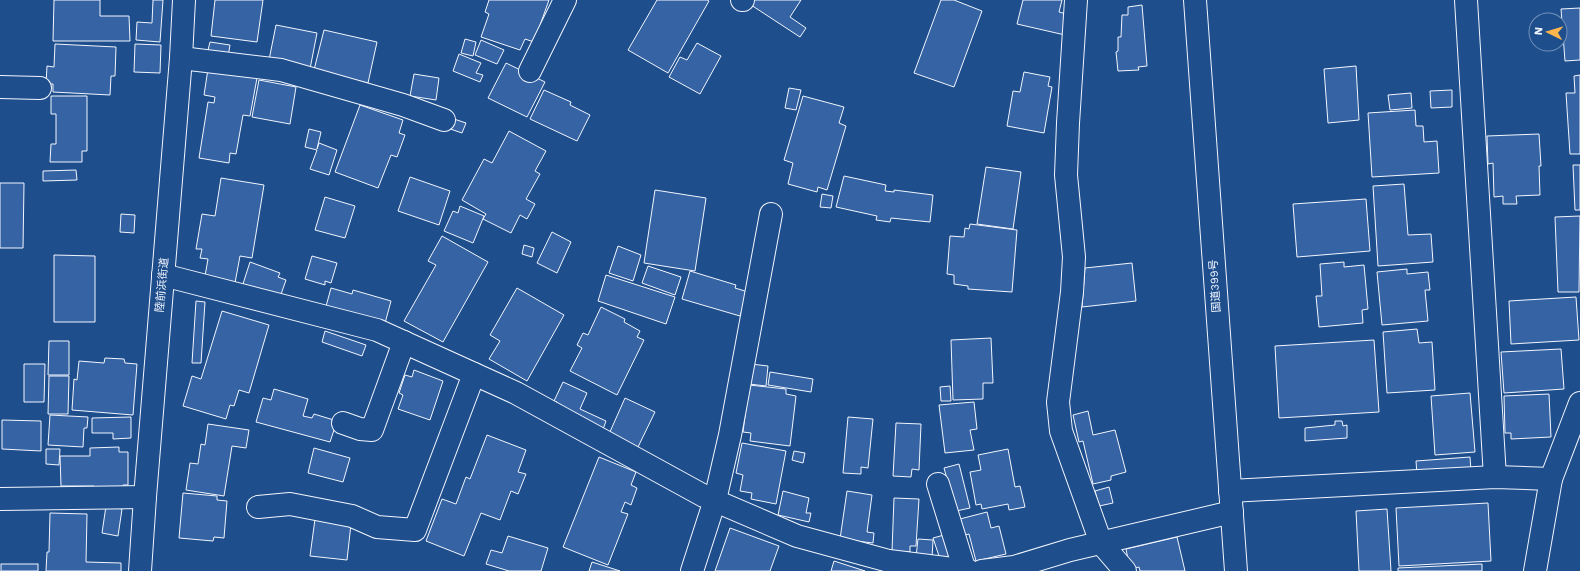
<svg xmlns="http://www.w3.org/2000/svg" width="1580" height="571" viewBox="0 0 1580 571" font-family="'Work Sans','Noto Sans JP',sans-serif">
  <style>
    .building { fill: #3563a3; stroke: #f2f6ff }
    .lines { fill: none; stroke-linecap: round; stroke-linejoin: round }
    .minor-casing { stroke: #f2f6ff; stroke-width: 24 }
    .highway-casing { stroke: #f2f6ff; stroke-width: 24 }
    .minor { stroke: #1f4e8c; stroke-width: 22 }
    .highway { stroke: #1f4e8c; stroke-width: 22 }
    .labels { text-anchor: middle; dominant-baseline: central; stroke-width: 3; stroke-linejoin: round; paint-order: stroke }
    .street-label { font-size: 11px; fill: #f2f6ff; stroke: #1f4e8c }
  </style>
  <rect width="100%" height="100%" fill="#1f4e8c"/>
  <g class="building">
    <path d="M54,0H100V16H129L130,41H53Z"/>
    <path d="M153,0H163L160,42L136,40L137,22L152,23Z"/>
    <path d="M215,0H263L257,42L211,36Z"/>
    <path d="M489,0H549L534,42L525,39L520,50L481,37L489,14L485,12Z"/>
    <path d="M657,0H707L709,1L668,73L628,50Z"/>
    <path d="M750,0H801L790,17L806,28L800,37L748,3Z"/>
    <path d="M941,0H954L982,11L954,87L914,73Z"/>
    <path d="M1023,0H1062L1059,12L1070,15L1065,35L1017,24Z"/>
    <path d="M1142,5L1147,66L1138,67L1139,70L1118,71L1116,52L1118,51V37H1121L1122,15H1128V7Z"/>
    <path d="M1580,8V60L1565,61L1561,9Z"/>
    <path d="M276,25L317,33L310,69L269,60Z"/>
    <path d="M324,30L377,42L368,83L314,70Z"/>
    <path d="M465,39L476,42L473,56L461,53Z"/>
    <path d="M481,40L504,50L497,64L475,55Z"/>
    <path d="M210,42L230,45L228,57L207,54Z"/>
    <path d="M697,43L721,56L700,94L669,77L680,57L687,60Z"/>
    <path d="M55,44L116,47L115,76H111L110,95L53,92V84H46L47,66L54,67Z"/>
    <path d="M135,44L161,45L160,73L134,72Z"/>
    <path d="M459,54L481,63L476,73L483,75L480,82L453,71Z"/>
    <path d="M506,63L545,82L527,117L488,98Z"/>
    <path d="M1356,66L1359,120L1328,123L1324,69Z"/>
    <path d="M208,69L257,78L250,116L243,115L236,154L230,153L229,163L199,158L208,102L214,103L215,97L204,95Z"/>
    <path d="M1024,72L1050,77L1048,86L1052,87L1044,133L1007,126L1013,91L1020,92Z"/>
    <path d="M414,74L439,78L436,100L410,96Z"/>
    <path d="M1580,75V154H1570L1566,93H1575L1574,76Z"/>
    <path d="M259,80L296,87L290,124L252,117Z"/>
    <path d="M789,88L801,90L796,110L785,108Z"/>
    <path d="M544,90L571,102L570,105L590,115L577,141L530,119Z"/>
    <path d="M1452,90V107L1431,108L1430,91Z"/>
    <path d="M1411,93L1412,108L1390,110L1388,95Z"/>
    <path d="M51,96H87V151H82V162H50L51,144H56V114H51Z"/>
    <path d="M803,96L844,107L839,123L846,126L827,190L818,187L817,192L788,184L793,163L784,160Z"/>
    <path d="M360,105L403,120L399,133L405,135L397,157L391,155L378,188L335,172Z"/>
    <path d="M1415,110L1416,126H1423L1424,142L1437,141L1439,173L1372,177L1368,113Z"/>
    <path d="M439,114L466,123L462,133L436,124Z"/>
    <path d="M309,129L321,132L317,149L319,143L337,150L329,175L310,169L317,150L305,147Z"/>
    <path d="M509,131L546,151L535,171L540,174L526,199L535,204L527,219L520,215L511,233L483,219L486,214L462,200L484,159L492,163Z"/>
    <path d="M1539,134L1541,166H1539L1540,195L1516,196L1517,204H1503V196L1494,197L1493,163L1488,164L1487,136Z"/>
    <path d="M1573,165H1580V210H1575Z"/>
    <path d="M986,167L1021,172L1013,229L977,224Z"/>
    <path d="M76,170L77,180L43,181V171Z"/>
    <path d="M844,176L886,185L885,191L894,192V190L933,195L930,222L891,218L890,222L876,220L877,216L836,207Z"/>
    <path d="M410,177L450,191L439,225L398,211Z"/>
    <path d="M221,178L264,185L252,258L240,256L235,283L205,276L208,259L200,258L202,249H196L202,214L215,216Z"/>
    <path d="M0,183H24L23,248H0Z"/>
    <path d="M1404,184L1408,235L1431,234L1433,262L1378,266L1373,186Z"/>
    <path d="M655,190L706,198L695,271L644,263Z"/>
    <path d="M822,194L833,196L831,208L820,207Z"/>
    <path d="M325,197L355,206L345,238L315,230Z"/>
    <path d="M1366,199L1370,251L1297,257L1293,204Z"/>
    <path d="M460,206L484,216L473,243L444,231L453,211L458,213Z"/>
    <path d="M121,214L135,215L134,233L120,232Z"/>
    <path d="M1580,216L1579,292H1558L1555,217Z"/>
    <path d="M970,224L1017,230L1012,292L968,289V286L954,284V275L947,274L950,236L964,237L965,228L969,229Z"/>
    <path d="M552,232L571,242L557,273L537,263Z"/>
    <path d="M442,236L488,262L443,342L404,321L436,265L428,261Z"/>
    <path d="M524,245L534,248L532,257L522,254Z"/>
    <path d="M618,246L641,255L633,281L609,273Z"/>
    <path d="M54,255L95,256V322H54Z"/>
    <path d="M312,256L337,263L331,283L325,281V285L305,279Z"/>
    <path d="M250,262L280,273L278,277L286,280L279,300L242,287Z"/>
    <path d="M1344,262V267L1364,265L1368,309L1362,310L1363,323L1319,327L1316,296H1322L1320,264Z"/>
    <path d="M1132,263L1136,301L1082,307L1085,268Z"/>
    <path d="M648,266L681,277L675,295L642,283Z"/>
    <path d="M1407,269V274L1428,272L1430,290H1425L1428,321L1382,325L1377,272Z"/>
    <path d="M690,271L736,285L735,288L748,292L740,316L682,299Z"/>
    <path d="M606,275L675,297L666,324L598,301Z"/>
    <path d="M331,288L352,294L353,290L391,301L384,327L325,310Z"/>
    <path d="M517,288L564,315L527,381L489,359L500,341L490,335Z"/>
    <path d="M1576,297L1579,340L1511,344L1509,301Z"/>
    <path d="M196,301L205,302L201,363H192Z"/>
    <path d="M601,307L625,319L624,322L640,331L637,337L644,340L617,395L570,371L582,348L577,345L583,333L588,335Z"/>
    <path d="M222,311L269,325L249,393L239,390L234,406L230,405L226,419L183,406L192,376L201,379Z"/>
    <path d="M1417,329L1419,343L1432,342L1435,390L1387,393L1383,332Z"/>
    <path d="M325,331L366,345L362,356L322,342Z"/>
    <path d="M991,338L993,383H983V399L953,400L951,340Z"/>
    <path d="M1374,340L1379,412L1279,418L1275,346Z"/>
    <path d="M49,341H69V375H48Z"/>
    <path d="M1561,349L1564,389L1504,393L1501,352Z"/>
    <path d="M105,358L124,359L125,363L137,364L133,415L72,410L74,379L77,380L79,361L104,363Z"/>
    <path d="M24,364H45L44,402H24Z"/>
    <path d="M751,364L768,366L766,386L749,384Z"/>
    <path d="M414,370L443,381L430,420L398,409L403,395L399,393L405,375L412,377Z"/>
    <path d="M770,372L813,379L811,392L768,385Z"/>
    <path d="M49,376H69L68,414H48Z"/>
    <path d="M563,382L587,393L580,409L606,421L602,432L554,409L557,402L554,401Z"/>
    <path d="M749,385L786,389V394L796,396L790,446L750,441L751,433L743,432Z"/>
    <path d="M950,386L951,401H941L940,387Z"/>
    <path d="M274,389L308,399L303,416L312,418L314,414L337,421L330,442L256,422L263,398L271,400Z"/>
    <path d="M1470,393L1475,452L1435,455L1431,396Z"/>
    <path d="M1549,394L1551,437L1511,439V433H1505L1504,396Z"/>
    <path d="M625,398L655,412L638,447L609,434Z"/>
    <path d="M974,402L977,429L970,430L974,450L945,453L939,405Z"/>
    <path d="M1088,411L1093,435L1115,430L1126,472L1111,476V480L1093,484L1083,441L1079,442L1073,415Z"/>
    <path d="M50,415L88,417L87,428H84L83,447L48,445Z"/>
    <path d="M131,417V438L113,439V433H92V418Z"/>
    <path d="M848,417L873,419L868,468L861,467V474L843,473Z"/>
    <path d="M2,420L41,421V451L2,449Z"/>
    <path d="M1335,421H1342L1343,426L1347,425V438L1305,441V428L1335,425Z"/>
    <path d="M896,423L921,424L919,470L912,469L911,477L893,476Z"/>
    <path d="M208,424L249,430L246,448L232,446L224,496L186,490L190,463L198,464L201,444L205,445Z"/>
    <path d="M487,435L526,450L518,472L526,474L518,494L511,491L500,520L481,513L464,556L426,541L442,499L456,504L466,477L470,479Z"/>
    <path d="M742,443L786,451L776,504L751,499L752,493L740,491L743,475L736,473Z"/>
    <path d="M119,447V452H128V485H123V488L94,489V486H61L60,456H90V448Z"/>
    <path d="M314,448L350,458L343,482L308,473Z"/>
    <path d="M46,449H60L59,465L46,464Z"/>
    <path d="M1008,449L1015,487L1020,486L1025,507L1009,510L1008,504L982,509L981,504L976,505L970,472L981,470L978,455Z"/>
    <path d="M794,451L805,453L803,463L792,460Z"/>
    <path d="M599,457L636,472L631,485L637,488L631,505L625,502L621,512L628,514L608,565L563,547Z"/>
    <path d="M1470,457L1471,471L1417,475L1416,461Z"/>
    <path d="M959,464L970,508L956,511L944,468Z"/>
    <path d="M1109,487L1113,503L1099,506L1095,491Z"/>
    <path d="M783,491L809,498L806,513H811L809,522L778,515Z"/>
    <path d="M847,491L872,495L867,532L874,533L873,543L840,539Z"/>
    <path d="M183,493L217,496V500L227,501L224,538L214,537L213,541L179,538Z"/>
    <path d="M894,498L919,499L916,546H910V552L892,551Z"/>
    <path d="M1488,503L1491,561L1399,566L1396,508Z"/>
    <path d="M106,506L122,509L118,536L102,533Z"/>
    <path d="M1387,509L1391,571H1359L1356,511Z"/>
    <path d="M987,512L991,528L999,526L1006,554L976,561L969,534L965,535L960,519Z"/>
    <path d="M50,513L87,514L86,562L121,563V571H46L47,552H49Z"/>
    <path d="M315,519L351,524L347,560L310,556Z"/>
    <path d="M730,528L779,546L770,571H715Z"/>
    <path d="M944,535L950,556L940,559L933,538Z"/>
    <path d="M508,536L548,548L541,571H509L486,564L491,550L502,553Z"/>
    <path d="M1177,537L1185,571H1140L1139,567L1130,569L1126,549Z"/>
    <path d="M918,539L933,540L932,558L916,557Z"/>
    <path d="M834,561L865,571H831Z"/>
    <path d="M592,562L620,571H589Z"/>
    <rect x="1" y="564" width="37" height="7"/>
    <path d="M1482,564V571H1398V568Z"/>
  </g>
  <g class="lines">
    <defs>
      <g id="minor">
        <path d="M742,0H743"/>
        <path d="M1076,0L1068,123L1066,175L1074,257L1072,292L1058,402L1061,431L1101,543L1125,571"/>
        <path d="M1466,0L1495,477"/>
        <path d="M181,58L281,70L403,105L444,120"/>
        <path d="M530,71L565,0"/>
        <path d="M0,87L40,88"/>
        <path d="M163,275L377,330L516,393L704,496L797,536L889,561L969,571"/>
        <path d="M343,423L360,429L372,430L404,342"/>
        <path d="M938,484L965,571"/>
        <path d="M1230,491L1495,477L1551,479"/>
        <path d="M0,499L145,497"/>
        <path d="M258,507L290,504L352,516L377,527L415,530L474,374"/>
        <path d="M140,571L145,497L181,58L184,0"/>
        <path d="M692,571L715,500L730,435L771,214"/>
        <path d="M982,571L1014,567L1070,550L1232,512"/>
        <path d="M1535,571L1551,479L1580,403"/>
      </g>
      <path id="highway" d="M1195,0L1236,571"/>
    </defs>
    <use href="#minor" class="minor-casing"/>
    <use href="#highway" class="highway-casing"/>
    <use href="#minor" class="minor"/>
    <use href="#highway" class="highway"/>
  </g>
  <g class="labels">
    <g class="street-label">
      <text transform="translate(162 285) rotate(-85)">陸前浜街道</text>
      <text transform="translate(1215 286) rotate(-94)">国道399号</text>
    </g>
  </g>
  <g transform="translate(1548 32) rotate(275)"><circle r="19" fill="#1f4e8c" stroke="#7391ba"/>
  <path d="M0-3L7 15L0 10L-7 15Z" fill="#ffb74d"/>
  <text y="-6" font-size="11" font-weight="bold" text-anchor="middle" fill="#f2f6ff">N</text>
  </g>
</svg>
